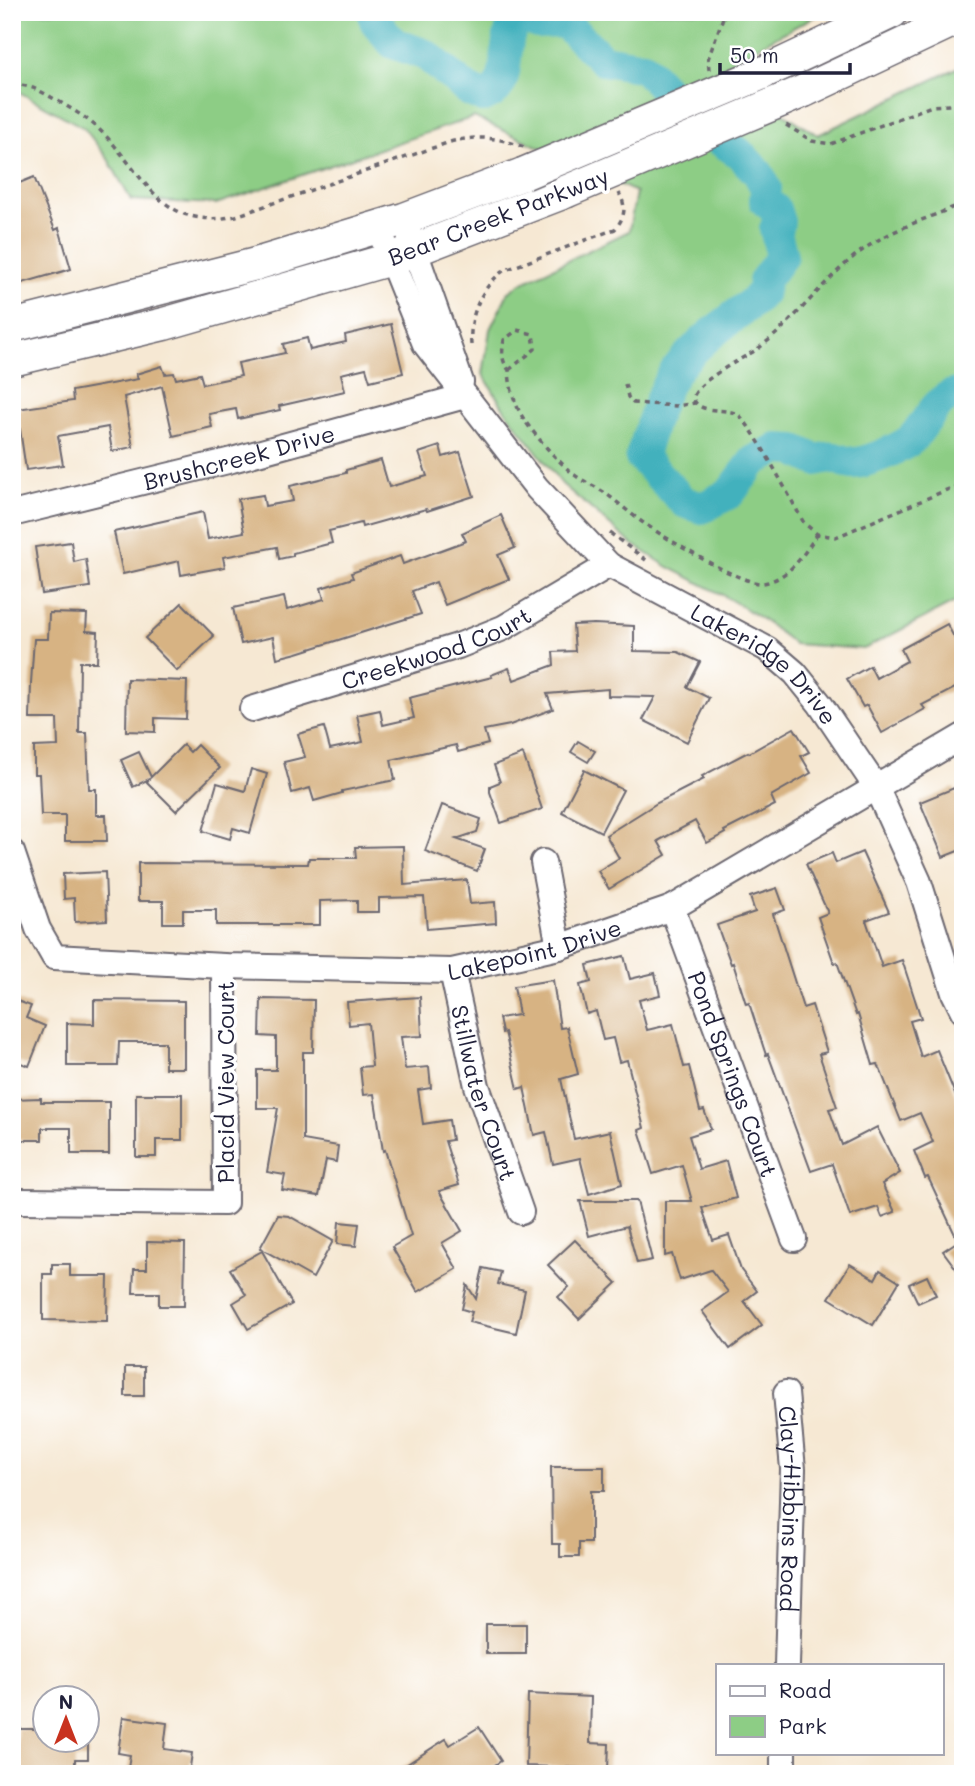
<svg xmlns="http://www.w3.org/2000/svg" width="975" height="1786" viewBox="0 0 975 1786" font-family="Mali,sans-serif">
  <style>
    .green { fill: #8dcd85; stroke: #587860; stroke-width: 2 }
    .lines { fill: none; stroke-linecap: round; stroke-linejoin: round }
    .river { stroke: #42b1bd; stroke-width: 32 }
    .building { fill: #d7b383 }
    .minor-casing { stroke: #6c6770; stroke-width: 28 }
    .major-casing { stroke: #6c6770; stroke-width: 35 }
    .path { stroke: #6c6770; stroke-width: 3.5; stroke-dasharray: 5 5; stroke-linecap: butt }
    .minor { stroke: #fff; stroke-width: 24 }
    .major { stroke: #fff; stroke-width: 32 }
    .major-bridge-casing { stroke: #6c6770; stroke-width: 35; stroke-linecap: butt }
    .major-bridge { stroke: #fff; stroke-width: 32 }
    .labels { text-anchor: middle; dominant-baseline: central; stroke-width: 7; stroke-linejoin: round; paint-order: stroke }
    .street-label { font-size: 23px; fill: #22223b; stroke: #fff }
  </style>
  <rect width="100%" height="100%" fill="#fff"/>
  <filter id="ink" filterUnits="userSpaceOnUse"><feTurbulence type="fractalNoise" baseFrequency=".0143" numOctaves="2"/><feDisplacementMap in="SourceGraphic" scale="14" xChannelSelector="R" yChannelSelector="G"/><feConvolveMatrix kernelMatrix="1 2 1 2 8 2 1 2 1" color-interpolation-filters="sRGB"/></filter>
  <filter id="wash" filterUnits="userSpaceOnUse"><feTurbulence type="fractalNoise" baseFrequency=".00686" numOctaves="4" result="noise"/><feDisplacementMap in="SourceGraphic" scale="28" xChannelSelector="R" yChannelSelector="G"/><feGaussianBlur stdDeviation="1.57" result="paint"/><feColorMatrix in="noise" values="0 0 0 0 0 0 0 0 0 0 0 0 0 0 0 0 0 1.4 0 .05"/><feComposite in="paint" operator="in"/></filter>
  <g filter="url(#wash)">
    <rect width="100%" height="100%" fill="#f6e8d3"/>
    <path class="green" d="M12,12H823L768,41L717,71L818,135L963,65V598L864,649L794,644L762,619L721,594L668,567L631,543L562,484L504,409L483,374L490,329L508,293L521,283L629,231L636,192L474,117L216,204L131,200L108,159L84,128L12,88Z"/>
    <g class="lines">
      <path class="river" d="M374,12L375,21L393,43L426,55L468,90L483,97C520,85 494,38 521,17L537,23L564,22L603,60L644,67L699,126L739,153L758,173L766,188L765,201L775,209L779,222L775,229L782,256L764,281L763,291L754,301C727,322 696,343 676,370C658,396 651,429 641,457L684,502L702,508L730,493L754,461L777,449L795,450L816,460C840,454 832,460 852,463C865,464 897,449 908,442C925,430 938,388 963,395"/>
    </g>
    <g id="blocks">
      <g class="building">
        <path d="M34,177L55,230L59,228L71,269L12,286V265L20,262L12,235V186Z"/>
        <path d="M391,324L403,373L370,381L366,368L341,374L345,391L279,406L280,410L238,419L236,409L209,414L212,427L173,436L162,386L124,397L133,447L112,451L108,427L58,436L63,465L26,470L17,409L73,401L72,391L138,379L136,374L162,366L165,374L174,373L176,379L200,374L203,384L241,376L238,363L285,353L283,344L307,338L310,350L346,342L345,335Z"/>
        <path d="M440,446L443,457L460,452L474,496L427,511L426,509L362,527L361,523L329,531L332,543L293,553V556L279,559L277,547L223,557L225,567L181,575L179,561L123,574L114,532L203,512L208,539L244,532L238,499L263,495L265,506L293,501L290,486L346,473V470L381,460L389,487L427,476L419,453Z"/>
        <path d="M501,515L515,548L498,555L509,579L445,605L436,582L412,591L421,614L297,653L277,658L273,637L241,644L233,608L284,597L287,610L324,599L321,588L353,578L351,573L400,556L403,564L466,541L462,533Z"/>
        <path d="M71,542L74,562L86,559L90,587L42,594L35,547Z"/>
        <path d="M182,603L214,636L177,671L145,638Z"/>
        <path d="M49,613L87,614L86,631L98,632L97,662H80L79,733H87L89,789H96V815H106L107,841H65V815H41L39,774H34V747L58,746L57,719H30L31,683L34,639H48Z"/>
        <path d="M594,624L634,626V651L678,652L700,662L687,687L709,698L687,742L643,720L655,697L608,696V689L547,694L553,709L510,725L484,730L488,744L458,752L456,745L391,760L395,780L342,791V793L314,801L310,788L292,793L284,762L305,757L298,734L324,727L330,749L363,742L357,715L380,710L383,725L414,718L409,698L492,677L491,675L509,668L514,680L554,665L553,652L575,651L573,625Z"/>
        <path d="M947,624L963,654V684L922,705L925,709L882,733L867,705L863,707L847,679L870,666L876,678L907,661L901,649Z"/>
        <path d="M127,679L187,681L186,719L155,718V732L126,731Z"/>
        <path d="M794,728L809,752L801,756L811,773L771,796L775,805L724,831L725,833L707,843L695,821L658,841L666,855L609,889L598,871L619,858L606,835L657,803L704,779L702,776L748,752L749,753Z"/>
        <path d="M578,741L595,751L588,762L571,752Z"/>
        <path d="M183,745L190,752L197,745L220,768L176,811L147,782L149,779L133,787L121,760L139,752L151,777Z"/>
        <path d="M523,754L542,809L501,823L490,792V786L500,782L494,765Z"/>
        <path d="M251,769L267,774L250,833L233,828L230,839L203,831L217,783L245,791Z"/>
        <path d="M584,770L623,790L601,832L562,812Z"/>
        <path d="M954,788L963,808V849L943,857L920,802Z"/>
        <path d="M442,805L481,819L477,832L456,839L485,849L477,871L425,851Z"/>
        <path d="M403,846L404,885L467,880L470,904L495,902L496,923L427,929L424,897L379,898V912H357V900L320,901V925H216V910H183V923H163V901H138V863L308,864L309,858H356L355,847Z"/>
        <path d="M862,852L889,912L866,920L882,967L902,960L921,1018L910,1021L921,1057L937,1050L959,1104L963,1102V1278L943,1251L958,1241L928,1177L925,1178L914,1151L933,1142L920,1113L901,1121L878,1064L873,1065L858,1014L856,1015L837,962L834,963L818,917L828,913L806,864L832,853L836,863Z"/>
        <path d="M105,872L107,920L75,922L74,898L64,899L63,874Z"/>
        <path d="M777,888L785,910L773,914L803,1008L812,1005L827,1052L819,1054L837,1107L829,1109L842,1145L877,1127L900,1173L882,1184L895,1212L882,1217L878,1207L850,1216L832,1164L811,1171L768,1054L766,1055L749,1003L746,1004L733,963L731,964L717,925L755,912L750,897Z"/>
        <path d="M624,956L630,979L655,973L660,995L639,1000L647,1030L673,1024L684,1067L689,1066L700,1111L704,1110L711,1129L689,1136L699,1169L726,1161L736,1198L702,1208L713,1240L729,1235L741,1270L757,1291L744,1301L762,1325L730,1349L702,1311L728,1292L711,1270L680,1280L672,1254L665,1256V1201H692L682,1165L653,1174L639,1130L644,1128L627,1060L619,1062L613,1038L603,1040L596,1011L587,1014L580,985L591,982L587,965Z"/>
        <path d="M553,980L560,1028L567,1027L578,1074L561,1079L574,1139L610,1131L622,1184L589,1194L580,1158L553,1164L546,1132L534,1135L524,1087L518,1089L505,1032L502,1033L499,1018L519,1015L514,986Z"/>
        <path d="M420,997L422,1036L401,1037L405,1069L429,1067L431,1088L418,1090L423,1124L449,1120L452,1140L445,1141L459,1185L439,1191L462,1231L442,1243L457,1269L418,1292L392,1247L411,1236L385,1150L383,1151L374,1094L363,1095L360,1067L372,1066L368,1023L349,1025L347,1002Z"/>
        <path d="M12,999L31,1006L26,1018L45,1026L29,1066L12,1060Z"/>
        <path d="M261,999L314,1000L313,1052H303V1140L338,1146L336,1162L326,1160L319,1196L282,1190L285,1175L267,1172L278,1108H257V1070H276V1037L260,1036Z"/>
        <path d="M94,1000L184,1001V1068H165V1042H119L118,1066H67V1023L94,1024Z"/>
        <path d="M136,1094H182V1140H156V1157H136Z"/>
        <path d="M41,1098V1102H109V1154H71V1128H42V1140H12V1099Z"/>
        <path d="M580,1201H637L652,1260L637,1263L627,1226L589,1236Z"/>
        <path d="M278,1215L289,1216L333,1241L313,1278L260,1248Z"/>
        <path d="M339,1222L359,1224L356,1246L337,1244Z"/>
        <path d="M575,1240L617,1283L579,1319L558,1297L569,1287L548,1265Z"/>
        <path d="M147,1242L185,1243L184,1306H159V1293H133L134,1269H147Z"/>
        <path d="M262,1251L292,1304L248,1329L233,1303L246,1295L230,1269Z"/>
        <path d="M52,1264H70V1276H108L107,1321L43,1320V1274H52Z"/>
        <path d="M850,1264L875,1279L880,1270L899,1282L873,1325L829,1298Z"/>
        <path d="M483,1268L501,1272L498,1284L525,1290L516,1333L469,1322L472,1312L462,1309L467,1285L476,1299Z"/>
        <path d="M927,1276L936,1295L918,1303L909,1284Z"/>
        <rect x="125" y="1367" width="19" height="29"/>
        <path d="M551,1467H604V1491H591V1543H579V1557H560V1544H552Z"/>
        <rect x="486" y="1624" width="40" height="30"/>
        <path d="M528,1694L591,1697L590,1743L609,1744L608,1769L526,1766Z"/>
        <path d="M123,1717L167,1723L164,1749L192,1753L189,1774H127L130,1755L118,1753Z"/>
        <path d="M479,1727L501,1761L481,1774H392L446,1739L450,1745Z"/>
        <path d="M17,1729H46V1740H88V1759H75V1774H17Z"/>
      </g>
    </g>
  </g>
  <g filter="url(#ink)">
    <use href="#blocks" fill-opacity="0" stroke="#6c6770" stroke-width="2"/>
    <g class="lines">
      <defs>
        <g id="minor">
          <path id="s1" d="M378,227L425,344L537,488L609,565L767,649L795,673L820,704L876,787L919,882L954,993L963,1011"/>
          <path d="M409,234L461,382"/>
          <path id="s2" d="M12,514L232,460L465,396"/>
          <path id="s3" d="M252,709L458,646L503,628L609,565"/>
          <path id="s4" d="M12,852L38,929L54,957L224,966L452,971L559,947L672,908L963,736"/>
          <path d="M543,862L559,947"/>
          <path id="s5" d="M672,908L794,1239"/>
          <path id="s6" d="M452,971L477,1086L521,1212"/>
          <path d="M19,1201L225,1203L224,966"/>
          <path id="s7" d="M786,1393L793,1469L787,1665"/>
          <path d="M783,1774V1753"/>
        </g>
        <g id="major">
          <path d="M763,73L892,12"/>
          <path d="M804,91L963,16"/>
          <path d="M12,326L256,264L404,219L523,174"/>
          <path d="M12,360L164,324L391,259L565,192"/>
        </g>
      </defs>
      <use href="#minor" class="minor-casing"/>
      <use href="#major" class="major-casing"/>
      <g class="path">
        <path d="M709,70L708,59L725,12"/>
        <path d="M12,83C19,85 27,86 33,88C47,94 82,114 93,124C143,166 155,233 236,216L450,142C477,135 499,137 526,148"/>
        <path d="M786,125L812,141L831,144L932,106L963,104"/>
        <path d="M963,203C935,216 901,226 875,242C828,270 800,319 756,350C740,360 698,380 693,398C699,415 724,407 737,414C751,421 793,504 804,523L817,534L836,537L963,483"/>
        <path d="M471,345C469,316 480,289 503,271L615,229C625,217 627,207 619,193"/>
        <path d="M509,370L535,349L533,334L517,330L504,340C502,352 501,361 509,370C510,392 517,412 531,429C543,444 556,459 571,472C581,481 592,484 602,491C617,501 630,514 645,524C664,537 743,586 763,583C789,579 805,553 817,534"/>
        <path d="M625,384L628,397L633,403L677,406L695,403"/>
        <path d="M610,533L646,560"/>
      </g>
      <use href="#minor" class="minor"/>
      <use href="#major" class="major"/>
      <defs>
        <g id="major-bridge">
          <path d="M523,174L763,73"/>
          <path d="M565,192L804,91"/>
        </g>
      </defs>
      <use href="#major-bridge" class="major-bridge-casing"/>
      <use href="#major-bridge" class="major-bridge"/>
    </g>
  </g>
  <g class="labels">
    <g class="street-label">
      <text transform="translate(498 216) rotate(-21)">Bear Creek Parkway</text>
      <text stroke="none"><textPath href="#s2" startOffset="234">Brushcreek Drive</textPath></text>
      <text stroke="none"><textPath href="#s3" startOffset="194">Creekwood Court</textPath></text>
      <text stroke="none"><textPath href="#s1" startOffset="600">Lakeridge Drive</textPath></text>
      <text stroke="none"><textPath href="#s4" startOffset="597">Lakepoint Drive</textPath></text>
      <text stroke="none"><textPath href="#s5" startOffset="177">Pond Springs Court</textPath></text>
      <text transform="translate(225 1082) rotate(-90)">Placid View Court</text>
      <text stroke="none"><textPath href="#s6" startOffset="126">Stillwater Court</textPath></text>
      <text stroke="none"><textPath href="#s7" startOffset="116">Clay-Hibbins Road</textPath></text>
    </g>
  </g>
  <rect width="975" height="1786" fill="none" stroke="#fff" stroke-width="42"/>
  <rect x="716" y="1664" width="228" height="91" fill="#ffffff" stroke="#a7a7b1" stroke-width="2"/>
  <rect x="730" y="1686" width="35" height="10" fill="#ffffff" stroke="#a7a7b1" stroke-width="2"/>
  <text x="779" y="1698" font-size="21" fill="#22223b">Road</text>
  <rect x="730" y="1716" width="35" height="21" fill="#8dcd85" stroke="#a7a7b1" stroke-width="2"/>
  <text x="779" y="1734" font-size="21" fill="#22223b">Park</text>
  <g transform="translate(66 1719)"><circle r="33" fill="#ffffff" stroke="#a7a7b1" stroke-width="2"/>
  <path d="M0-5L12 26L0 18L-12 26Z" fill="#c8321e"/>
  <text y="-10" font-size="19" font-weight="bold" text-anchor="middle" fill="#22223b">N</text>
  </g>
  <path d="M720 63v10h130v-10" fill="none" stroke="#22223b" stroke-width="3.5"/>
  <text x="730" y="63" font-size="21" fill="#22223b" stroke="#ffffff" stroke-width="5" paint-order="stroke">50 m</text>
</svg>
